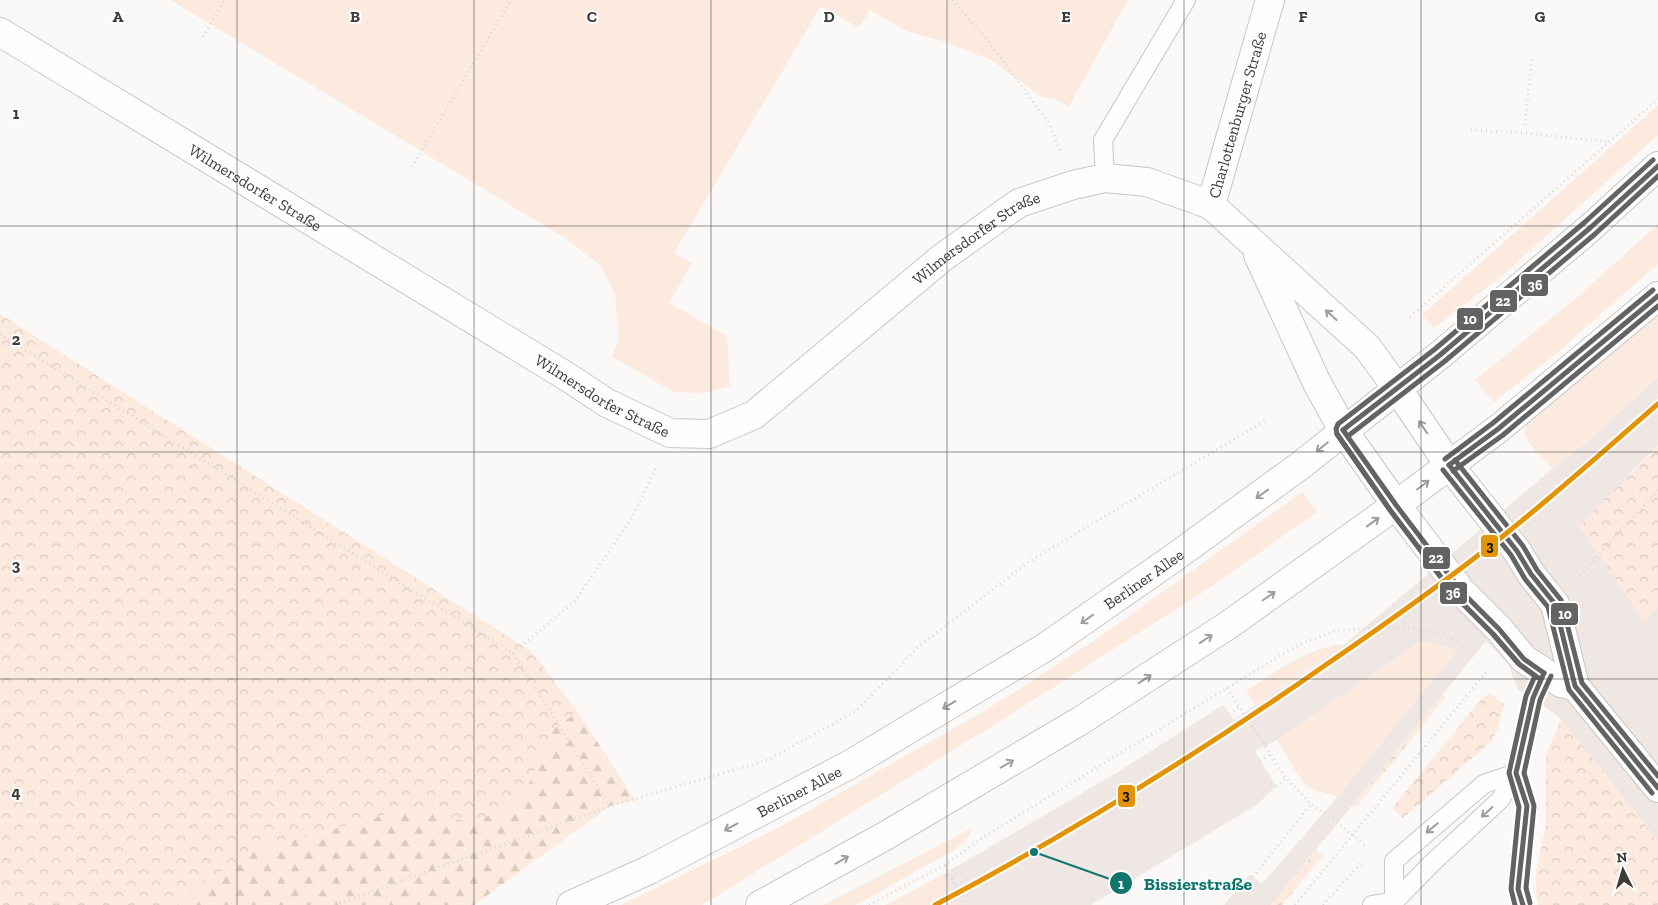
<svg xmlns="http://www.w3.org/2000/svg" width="1658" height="905" viewBox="0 0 1658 905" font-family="'Zilla Slab',serif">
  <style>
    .built { fill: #efe7e3 }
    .grass { fill: #fdeadf }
    .forest { fill: url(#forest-firs) }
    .park { fill: url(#park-crowns) }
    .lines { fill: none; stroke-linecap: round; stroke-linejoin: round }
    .lane-casing { stroke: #c8c7c6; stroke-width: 20 }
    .street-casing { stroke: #c8c7c6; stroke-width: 30 }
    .secondary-casing { stroke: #c8c7c6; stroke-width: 30 }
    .path { stroke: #d9d9d8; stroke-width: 3; stroke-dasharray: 1 4; stroke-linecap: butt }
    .lane { stroke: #fefefe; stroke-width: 18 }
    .street { stroke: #fefefe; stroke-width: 28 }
    .secondary { stroke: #fefefe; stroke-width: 28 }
    .bus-1-casing { stroke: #fff; stroke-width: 9 }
    .bus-2-casing { stroke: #fff; stroke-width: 9 }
    .bus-3-casing { stroke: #fff; stroke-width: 9 }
    .bus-1 { stroke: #646363; stroke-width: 5 }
    .bus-2 { stroke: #646363; stroke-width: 5 }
    .bus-3 { stroke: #646363; stroke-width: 5 }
    .tram-1-casing { stroke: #fff; stroke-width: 9 }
    .tram-1 { stroke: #e39406; stroke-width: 5 }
    .oneway { stroke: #9e9d9c }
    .grid { fill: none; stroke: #3d3c3b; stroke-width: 1; stroke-opacity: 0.55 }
    .labels { text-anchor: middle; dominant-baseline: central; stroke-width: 4; stroke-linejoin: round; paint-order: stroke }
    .street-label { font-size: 16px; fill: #3d3c3b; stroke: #fff }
    .grid-label { font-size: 16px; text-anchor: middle; font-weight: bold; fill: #3d3c3b; stroke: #fff; stroke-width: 4; stroke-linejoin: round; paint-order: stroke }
    .leader { fill: none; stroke: #0f766e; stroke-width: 2 }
    .callout-dot { fill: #0f766e; stroke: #fff; stroke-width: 2 }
    .mark-label { font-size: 15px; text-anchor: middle; font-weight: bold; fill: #fff }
    .callout-label { font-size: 18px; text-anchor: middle; font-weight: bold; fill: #0f766e; stroke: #fff; stroke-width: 4; stroke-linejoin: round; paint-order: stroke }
    .line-badge { stroke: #fff; stroke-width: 2 }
    .badge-label { font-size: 14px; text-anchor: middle; font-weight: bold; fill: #fff }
    .pale-badge-label { font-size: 14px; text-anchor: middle; font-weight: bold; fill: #111 }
  </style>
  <defs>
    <pattern id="forest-firs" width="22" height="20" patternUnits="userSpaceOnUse" patternTransform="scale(1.25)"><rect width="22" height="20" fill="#fdeadf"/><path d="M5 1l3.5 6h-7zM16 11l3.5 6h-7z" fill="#dacac0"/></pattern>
    <pattern id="park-crowns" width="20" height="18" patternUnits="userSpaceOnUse" patternTransform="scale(1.25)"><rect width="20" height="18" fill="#fdeadf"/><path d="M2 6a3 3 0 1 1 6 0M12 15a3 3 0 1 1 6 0" fill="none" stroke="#dacac0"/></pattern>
  </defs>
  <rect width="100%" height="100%" fill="#fbf9f7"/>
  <path class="built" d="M1658,377V446L1628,475L1644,621L1658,607V841L1561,719L1533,698L1518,690L1508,664L1486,641L1271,905H1224L1250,874L1262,884L1337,797L1456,651L1438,644L1420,642L1277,740L1255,751L1276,786L1258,804L1091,905H886L942,875L1118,772L1223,705L1234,720L1302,674L1345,644L1552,469L1589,440Z"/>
  <g class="grass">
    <path d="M170,0H1128L1069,106L1056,100L1041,97L991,60L942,41L906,31L870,10L859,28L821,6L674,253L692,263L669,303L727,336L730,386L703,393L674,392L612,357L619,339L615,294L601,266L565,238Z"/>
    <path d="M1658,105V135L1503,275L1434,328L1422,315Z"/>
    <path d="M1658,224V264L1558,352L1494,402L1475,380L1575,299Z"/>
    <path d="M1658,314V377L1589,440L1552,469L1529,443L1524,434L1526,426Z"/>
    <path d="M1302,492L1317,512L1211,587L1002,720L702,905H621L776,829L988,709L1101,636Z"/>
    <path d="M1420,642L1438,644L1456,651L1337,797C1328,792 1318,793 1310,788C1299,782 1285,751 1277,740Z"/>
    <path d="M1345,644L1255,705L1246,691C1277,671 1308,647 1345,644Z"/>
    <path d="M974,827L967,839L956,849L863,901L855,905H823Z"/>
    <path d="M942,875L957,905H886Z"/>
  </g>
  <path class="forest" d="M578,712L635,800L610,806L474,905H178L207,880L256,850L411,808L472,823L521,801L553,728Z"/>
  <g class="park">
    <path d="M0,314L531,651L578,712L553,728L521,801L472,823L411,808L256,850L207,880L178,905H0Z"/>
    <path d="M1658,446V607L1644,622L1579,526Z"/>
    <path d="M1443,694L1445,698L1357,806H1352Z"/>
    <path d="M1491,694L1504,704L1499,726L1491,742L1403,818L1392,808L1483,697Z"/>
    <path d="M1561,719L1658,841V905H1538L1536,896V872L1546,824V755Z"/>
    <path d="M1316,850L1323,856L1282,905H1271Z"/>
  </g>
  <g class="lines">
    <defs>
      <g id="lane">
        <path d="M1105,178L1103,140L1186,0"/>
        <path d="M1372,905L1394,902L1431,864L1500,800L1516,773"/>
        <path d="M1392,905L1394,902V861L1484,784L1516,773"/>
        <path d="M1523,905L1518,889L1527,806L1516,773L1533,698L1544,673"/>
      </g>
      <g id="street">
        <path id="s1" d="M0,32L566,376L607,403L670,433L709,434L754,415L943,257L1019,203L1073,185L1105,178L1147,182L1211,205L1367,347L1397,388"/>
        <path id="s2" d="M1211,205L1270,0"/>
        <path d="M1258,255L1317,383L1343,430"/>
        <path d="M1449,465L1517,551L1531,574L1555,604L1575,686L1658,788"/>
        <path d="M1396,505L1462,592L1499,629L1524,659L1561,683L1575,686"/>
      </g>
      <g id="secondary">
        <path d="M1397,388L1449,465"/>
        <path d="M1343,430L1396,505"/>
        <path id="s3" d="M571,905L649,870L849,765L1044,648L1175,557L1301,465L1440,355L1590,228L1658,166"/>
        <path d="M760,905L885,836L1080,721L1230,624L1396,505L1498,429L1658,296"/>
      </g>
    </defs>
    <use href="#lane" class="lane-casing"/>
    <use href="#street" class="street-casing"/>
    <use href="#secondary" class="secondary-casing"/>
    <g class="path">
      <path d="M952,0L986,38L1049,123L1060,152"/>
      <path d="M203,37L225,0"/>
      <path d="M1525,125L1532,56"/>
      <path d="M1471,130L1525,133L1610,142"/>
      <path d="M412,167L511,0"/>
      <path d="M1410,317L1658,99"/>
      <path d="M0,334L513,653L610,806"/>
      <path d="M1580,576L1658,490"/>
      <path d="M513,653L575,601L631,519L657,466"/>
      <path d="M1227,688L1286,778L1311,804L1332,818L1367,847"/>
      <path d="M1229,714L1239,707"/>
      <path d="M1260,761L1271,754"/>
      <path d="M1276,786L1286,778"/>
      <path d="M945,865L966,905"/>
      <path d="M1253,877L1311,804"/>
      <path d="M952,878L963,871"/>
      <path d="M335,905L610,806L768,760L856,711L919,646L1030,561L1268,419"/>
      <path d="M869,905L945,865L985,836L1227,688L1291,649L1310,640L1335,631L1382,627L1414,629L1443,634L1458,641"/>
      <path d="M1295,905L1487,671"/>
      <path d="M1323,905L1363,861"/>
    </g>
    <use href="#lane" class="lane"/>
    <use href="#street" class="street"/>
    <use href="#secondary" class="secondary"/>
    <defs>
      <g id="bus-1">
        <path d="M1343,430L1440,355L1590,228L1658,166"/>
        <path d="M1343,430L1396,505L1462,592L1499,629L1524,659L1544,673"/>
        <path d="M1449,465L1517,551L1531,574L1555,604L1575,686L1658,788"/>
        <path d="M1449,465L1498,429L1658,296"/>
        <path d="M1523,905L1518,889L1527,806L1516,773L1533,698L1544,673"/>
      </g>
      <g id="bus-2">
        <path d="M1337,434L1390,510L1456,597L1493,634L1519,664L1540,679"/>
        <path d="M1348,436L1445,361L1595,234L1658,176"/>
        <path d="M1443,470L1511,555L1525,579L1548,607L1569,690L1652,793"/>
        <path d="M1453,471L1503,435L1658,306"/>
        <path d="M1530,903L1526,888L1534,806L1524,773L1540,700L1551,676"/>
      </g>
      <g id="bus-3">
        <path d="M1445,459L1493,423L1653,290"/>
        <path d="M1455,460L1523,546L1537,570L1561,600L1582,683L1658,776"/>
        <path d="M1515,905L1511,889L1519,807L1509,773L1526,696L1535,676L1519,664L1493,634L1456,597L1390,510L1337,434L1336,429L1338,424L1435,349L1585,222L1653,160"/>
      </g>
    </defs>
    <use href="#bus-1" class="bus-1-casing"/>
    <use href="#bus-2" class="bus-2-casing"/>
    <use href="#bus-3" class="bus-3-casing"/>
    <use href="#bus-1" class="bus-1"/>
    <use href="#bus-2" class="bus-2"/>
    <use href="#bus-3" class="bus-3"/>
    <defs>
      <path id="tram-1" d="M935,905C1071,833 1201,752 1327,664C1387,623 1446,581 1503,536C1556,494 1607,448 1658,404"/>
    </defs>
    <use href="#tram-1" class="tram-1-casing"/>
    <use href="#tram-1" class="tram-1"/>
  </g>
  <defs><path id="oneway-shaft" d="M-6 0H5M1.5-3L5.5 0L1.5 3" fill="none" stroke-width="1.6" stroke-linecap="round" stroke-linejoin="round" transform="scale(1.25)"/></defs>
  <g class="oneway">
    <use href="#oneway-shaft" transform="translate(1331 315) rotate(-138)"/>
    <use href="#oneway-shaft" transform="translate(1423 427) rotate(-124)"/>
    <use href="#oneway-shaft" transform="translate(1322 447) rotate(141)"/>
    <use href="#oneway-shaft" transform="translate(1423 485) rotate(-37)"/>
    <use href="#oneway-shaft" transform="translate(1262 494) rotate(144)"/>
    <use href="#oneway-shaft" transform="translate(1373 522) rotate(-36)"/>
    <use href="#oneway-shaft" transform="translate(1269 596) rotate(-35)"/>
    <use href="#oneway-shaft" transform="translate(1087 619) rotate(145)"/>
    <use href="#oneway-shaft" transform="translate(1206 639) rotate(-34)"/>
    <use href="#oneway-shaft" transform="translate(1145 679) rotate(-33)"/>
    <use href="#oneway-shaft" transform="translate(949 705) rotate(149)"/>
    <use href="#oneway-shaft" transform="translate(1007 764) rotate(-30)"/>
    <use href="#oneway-shaft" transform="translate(1487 812) rotate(138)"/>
    <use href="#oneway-shaft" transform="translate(731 827) rotate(152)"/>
    <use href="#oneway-shaft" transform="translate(1432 828) rotate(140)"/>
    <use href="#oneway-shaft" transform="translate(842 860) rotate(-30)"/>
  </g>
  <path class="grid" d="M237,0V905M474,0V905M711,0V905M947,0V905M1184,0V905M1421,0V905M0,226H1658M0,452H1658M0,679H1658"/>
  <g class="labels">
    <g class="street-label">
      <text stroke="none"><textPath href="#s2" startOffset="94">Charlottenburger Straße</textPath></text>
      <text stroke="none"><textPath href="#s1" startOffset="299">Wilmersdorfer Straße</textPath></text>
      <text stroke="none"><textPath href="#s1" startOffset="1154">Wilmersdorfer Straße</textPath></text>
      <text stroke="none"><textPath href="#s1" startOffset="704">Wilmersdorfer Straße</textPath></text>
      <text stroke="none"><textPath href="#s3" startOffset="660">Berliner Allee</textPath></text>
      <text stroke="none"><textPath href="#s3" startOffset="255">Berliner Allee</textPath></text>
    </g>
  </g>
  <g class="grid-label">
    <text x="118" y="22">A</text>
    <text x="355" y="22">B</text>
    <text x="592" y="22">C</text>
    <text x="829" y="22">D</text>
    <text x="1066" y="22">E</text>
    <text x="1303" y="22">F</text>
    <text x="1540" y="22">G</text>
    <text x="16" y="119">1</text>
    <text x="16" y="345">2</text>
    <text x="16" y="571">3</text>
    <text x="16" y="798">4</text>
  </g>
  <path class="leader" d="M1034 852L1121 883"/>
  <g class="callout-dot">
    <circle cx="1034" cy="852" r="5"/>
    <circle cx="1121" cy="883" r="12"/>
  </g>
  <g class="mark-label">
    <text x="1121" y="889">1</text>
  </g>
  <g class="callout-label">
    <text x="1198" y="890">Bissierstraße</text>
  </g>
  <g class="line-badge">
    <rect x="1520" y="273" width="29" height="24" rx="5" fill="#646363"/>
    <rect x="1489" y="289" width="29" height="24" rx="5" fill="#646363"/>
    <rect x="1456" y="307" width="28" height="24" rx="5" fill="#646363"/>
    <rect x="1480" y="534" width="19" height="24" rx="5" fill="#e39406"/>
    <rect x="1422" y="546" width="29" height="24" rx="5" fill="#646363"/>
    <rect x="1439" y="581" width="29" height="24" rx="5" fill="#646363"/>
    <rect x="1550" y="602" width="29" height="24" rx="5" fill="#646363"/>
    <rect x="1117" y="784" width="19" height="24" rx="5" fill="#e39406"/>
  </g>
  <g class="badge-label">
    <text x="1535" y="290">36</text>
    <text x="1503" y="306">22</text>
    <text x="1470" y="324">10</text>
    <text x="1436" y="563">22</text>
    <text x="1453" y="598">36</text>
    <text x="1565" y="619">10</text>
  </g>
  <g class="pale-badge-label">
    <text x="1490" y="551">3</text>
    <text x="1126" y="800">3</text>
  </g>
  <g transform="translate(1623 870) rotate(355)" stroke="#ffffff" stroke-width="4" paint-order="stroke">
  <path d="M0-4L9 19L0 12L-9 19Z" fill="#3d3c3b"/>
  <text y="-8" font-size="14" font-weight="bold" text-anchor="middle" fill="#3d3c3b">N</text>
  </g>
</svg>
